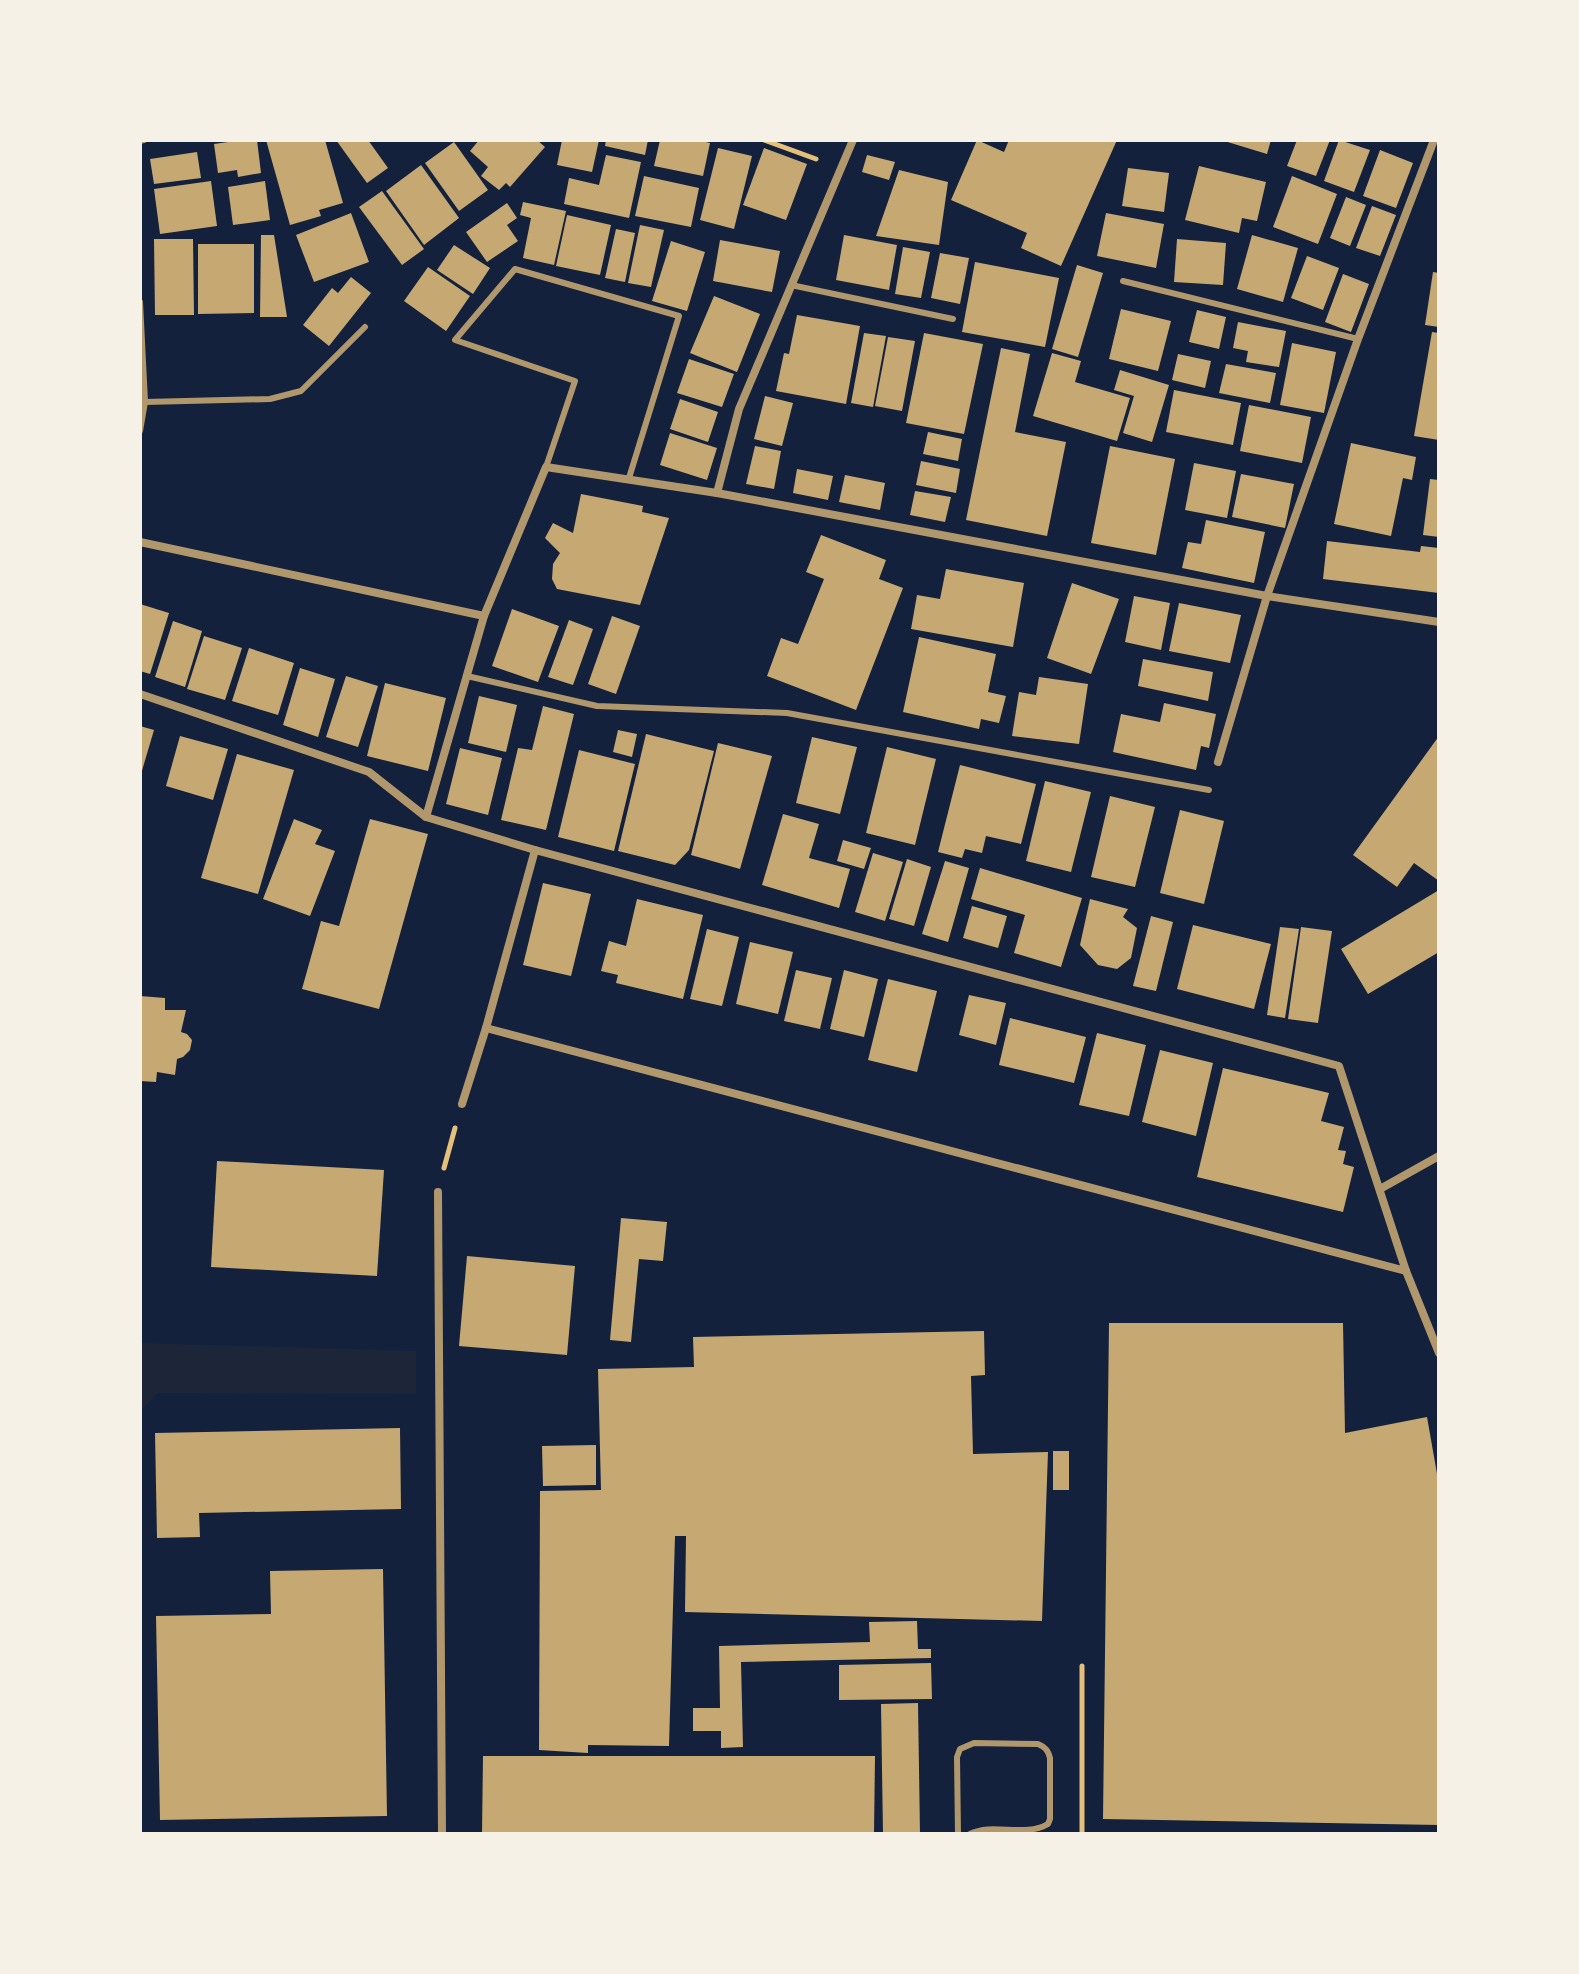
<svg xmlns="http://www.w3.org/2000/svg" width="1579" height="1974" viewBox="0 0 1579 1974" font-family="Roboto,sans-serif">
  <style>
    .green { fill: #1d2539 }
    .building { fill: #c6a872 }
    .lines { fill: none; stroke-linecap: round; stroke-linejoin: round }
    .path { stroke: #e5c07b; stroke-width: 5 }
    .service { stroke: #b1986c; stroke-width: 6 }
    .minor { stroke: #b1986c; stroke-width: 8 }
  </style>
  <rect width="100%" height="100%" fill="#14213d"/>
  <path class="green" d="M140,1343L416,1351V1394L158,1393L140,1411Z"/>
  <g class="building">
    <path d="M242,140H257L261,173L238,177L237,170L218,173L214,144Z"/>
    <path d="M266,140H325L343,203L319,210L321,216L290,225Z"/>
    <path d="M336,140H368L388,168L367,183Z"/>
    <path d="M479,140H537L545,147L510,187L506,183L499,190L481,176L488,167L470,151Z"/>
    <path d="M562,140H599L592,172L557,165Z"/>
    <path d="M606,140H648L645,155L605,146Z"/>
    <path d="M660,140H698L710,143L703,176L654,166Z"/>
    <path d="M977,140L1004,152L1009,140H1117L1061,266L1021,248L1027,233L951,200Z"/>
    <path d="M1221,140H1271L1267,154Z"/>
    <path d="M1297,140H1330L1316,176L1287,166Z"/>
    <path d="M1339,140L1370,150L1354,192L1324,181Z"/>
    <path d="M454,142L488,190L459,211L425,163Z"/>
    <path d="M718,148L752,156L734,229L700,220Z"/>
    <path d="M764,148L807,164L786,220L743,205Z"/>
    <path d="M1380,150L1413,163L1396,208L1363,196Z"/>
    <path d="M197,152L201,178L154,184L150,159Z"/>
    <path d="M606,155L641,162L629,218L564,204L569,178L599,185Z"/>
    <path d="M867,155L895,162L889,180L862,172Z"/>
    <path d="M421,165L459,218L424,245L386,191Z"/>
    <path d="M1199,166L1266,182L1257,221L1242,218L1239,233L1185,220Z"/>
    <path d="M1128,168L1169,173L1164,212L1122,206Z"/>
    <path d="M899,170L948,182L939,245L876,236Z"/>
    <path d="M644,176L699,188L691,227L635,216Z"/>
    <path d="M1292,176L1337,194L1318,244L1273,227Z"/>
    <path d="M211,181L217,226L160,234L154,189Z"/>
    <path d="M265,181L270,220L233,225L228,187Z"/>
    <path d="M382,191L424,249L402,265L359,207Z"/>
    <path d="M1346,197L1366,205L1350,246L1330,238Z"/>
    <path d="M523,202L566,211L554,265L523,258L531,218L520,215Z"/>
    <path d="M507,203L517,218L507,225L518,241L487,262L466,232Z"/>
    <path d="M1372,206L1396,215L1380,256L1356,248Z"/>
    <path d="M351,213L369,262L314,282L296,235Z"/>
    <path d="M1106,213L1164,224L1156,268L1097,256Z"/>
    <path d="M567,215L611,225L600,275L556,266Z"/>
    <path d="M640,225L664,230L651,287L628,283Z"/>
    <path d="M616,229L635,233L625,282L605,278Z"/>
    <path d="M261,235H274L287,317H260Z"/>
    <path d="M844,235L897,245L889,290L836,280Z"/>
    <path d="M1252,235L1298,248L1283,302L1237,289Z"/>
    <path d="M154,239H193L194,315H155Z"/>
    <path d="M1177,239L1226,243L1223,285L1174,282Z"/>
    <path d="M720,240L780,251L772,292L713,281Z"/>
    <path d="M671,241L705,252L687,311L652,301Z"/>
    <path d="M198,244H254V313L198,314Z"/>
    <path d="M454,245L490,268L473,294L437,270Z"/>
    <path d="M903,247L930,252L921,298L895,294Z"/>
    <path d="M940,253L969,258L960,304L931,298Z"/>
    <path d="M1307,256L1339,268L1323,310L1291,298Z"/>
    <path d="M975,262L1059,278L1045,347L962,332Z"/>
    <path d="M1077,265L1103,273L1078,357L1052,349Z"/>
    <path d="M428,267L470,296L446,331L404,301Z"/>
    <path d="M1433,272L1439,273V327L1425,325Z"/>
    <path d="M1343,274L1369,284L1351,332L1325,322Z"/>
    <path d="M351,277L371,293L329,346L303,325L332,288L338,293Z"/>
    <path d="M714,296L760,314L737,372L690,353Z"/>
    <path d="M1121,309L1171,321L1158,371L1109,359Z"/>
    <path d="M1197,310L1226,317L1219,349L1189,342Z"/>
    <path d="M797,315L860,326L846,404L776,391L784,353L789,354Z"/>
    <path d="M1238,322L1286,331L1279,367L1246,362L1248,351L1233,348Z"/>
    <path d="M1432,332L1439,333V440L1414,436Z"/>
    <path d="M864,333L886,336L873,407L851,403Z"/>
    <path d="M924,333L983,344L964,434L906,423Z"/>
    <path d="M888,337L915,341L902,411L875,406Z"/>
    <path d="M1292,343L1336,352L1324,413L1280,405Z"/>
    <path d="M1001,348L1030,354L1015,432L1066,442L1047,536L966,520Z"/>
    <path d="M1052,353L1081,361L1075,382L1130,398L1117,441L1033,416Z"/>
    <path d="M1178,354L1211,361L1205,388L1172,380Z"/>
    <path d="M689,359L734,374L722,407L677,393Z"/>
    <path d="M1226,364L1276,373L1270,403L1219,393Z"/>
    <path d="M1120,370L1169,385L1152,442L1123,433L1134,396L1114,390Z"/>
    <path d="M1174,390L1241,403L1233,445L1166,432Z"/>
    <path d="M765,396L793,403L782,446L754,439Z"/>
    <path d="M680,399L718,412L708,442L670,429Z"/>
    <path d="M1249,405L1311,417L1302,463L1240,451Z"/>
    <path d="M928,432L962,439L958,461L923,454Z"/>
    <path d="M670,433L717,448L707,480L660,465Z"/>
    <path d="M1351,443L1416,457L1412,480L1403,478L1391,536L1334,524Z"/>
    <path d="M755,446L781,451L774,489L746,484Z"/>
    <path d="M1110,446L1175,459L1156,555L1091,543Z"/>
    <path d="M921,461L960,469L956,493L916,485Z"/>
    <path d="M1194,463L1236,471L1227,518L1185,510Z"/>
    <path d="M797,469L833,476L828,500L793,493Z"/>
    <path d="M1241,474L1294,484L1285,528L1232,517Z"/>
    <path d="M845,475L885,483L880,510L839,502Z"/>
    <path d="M1430,479L1439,480V537L1423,535Z"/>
    <path d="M915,491L951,497L945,522L910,515Z"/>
    <path d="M581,494L643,506L642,512L669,518L640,605L557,589L552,579L553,564L560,553L545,538L553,523L573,533Z"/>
    <path d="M1206,520L1265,532L1254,583L1182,568L1188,542L1201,544Z"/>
    <path d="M821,535L886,560L879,579L903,588L856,710L767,676L781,638L798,644L824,579L806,572Z"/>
    <path d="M1327,541L1420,552L1421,546L1439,548V593L1323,579Z"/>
    <path d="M946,569L1024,583L1013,647L911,629L917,595L940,599Z"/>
    <path d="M1072,583L1119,599L1091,674L1047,658Z"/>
    <path d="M1134,596L1170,603L1161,650L1125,642Z"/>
    <path d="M1179,603L1241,615L1230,663L1169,651Z"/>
    <path d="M140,604L169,613L150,674L140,671Z"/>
    <path d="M512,609L559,626L538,682L492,666Z"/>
    <path d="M612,616L640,626L616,694L588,684Z"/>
    <path d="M569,620L593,629L573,685L548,677Z"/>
    <path d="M173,621L202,631L185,687L155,677Z"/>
    <path d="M204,636L242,648L225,700L187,689Z"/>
    <path d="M919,637L996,654L988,692L1006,696L999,723L981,719L979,729L903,712Z"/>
    <path d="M249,648L294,663L278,715L232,701Z"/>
    <path d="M1143,659L1213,672L1208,701L1138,686Z"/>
    <path d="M300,668L335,679L318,737L283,725Z"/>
    <path d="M346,676L378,686L358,747L326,737Z"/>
    <path d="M1039,677L1088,684L1079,744L1012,736L1019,692L1036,695Z"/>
    <path d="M385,683L446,698L428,771L367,756Z"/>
    <path d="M479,696L517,705L506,752L468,743Z"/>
    <path d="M1164,703L1216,714L1209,748L1201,746L1196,770L1113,752L1121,714L1160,722Z"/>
    <path d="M543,706L574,714L546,830L501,820L518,748L532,750Z"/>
    <path d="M140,726L154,730L141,774H140Z"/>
    <path d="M618,730L637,734L632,757L613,752Z"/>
    <path d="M646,734L714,751L689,850L675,865L618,851Z"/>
    <path d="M180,736L228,749L213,800L166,786Z"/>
    <path d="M1439,736V881L1414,863L1397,887L1353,855Z"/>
    <path d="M812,737L857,747L840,814L796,803Z"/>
    <path d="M718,743L772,756L740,869L691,855Z"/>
    <path d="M887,747L936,759L915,845L866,833Z"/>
    <path d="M460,748L502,758L488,815L446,804Z"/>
    <path d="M579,750L635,764L614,851L558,837Z"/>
    <path d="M237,754L294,770L258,894L201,878Z"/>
    <path d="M960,765L1036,784L1021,844L986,836L982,853L965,849L962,858L938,852Z"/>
    <path d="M1045,781L1091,792L1071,872L1026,861Z"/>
    <path d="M1110,796L1155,807L1135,887L1091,877Z"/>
    <path d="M1180,810L1224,821L1204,904L1160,893Z"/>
    <path d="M783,814L819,824L809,858L850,869L839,908L762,885Z"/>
    <path d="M294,819L322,830L315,844L335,851L310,916L263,899Z"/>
    <path d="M370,819L428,834L379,1009L302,989L321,921L339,926Z"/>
    <path d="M843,840L871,848L864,869L837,861Z"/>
    <path d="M873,853L903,862L885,921L855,912Z"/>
    <path d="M907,859L931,867L914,926L889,919Z"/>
    <path d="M945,861L969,868L948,942L922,934Z"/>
    <path d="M980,868L1082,898L1061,967L1014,953L1025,915L971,899Z"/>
    <path d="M543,883L591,894L571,976L523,965Z"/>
    <path d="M1439,890V952L1368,994L1341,949Z"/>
    <path d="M637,899L703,915L683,999L616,983L618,975L601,971L609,941L626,946Z"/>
    <path d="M1090,899L1128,909L1123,917L1137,928L1131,958L1117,969L1098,965L1080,945Z"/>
    <path d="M972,906L1007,916L998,948L963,938Z"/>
    <path d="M1151,916L1173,922L1156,991L1133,986Z"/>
    <path d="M1193,925L1271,944L1254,1009L1177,989Z"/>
    <path d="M1280,927L1299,929L1285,1018L1267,1015Z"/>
    <path d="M1301,927L1332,931L1318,1023L1288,1019Z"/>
    <path d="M707,929L739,937L722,1006L690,999Z"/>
    <path d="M750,942L793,952L778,1014L736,1004Z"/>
    <path d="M796,970L832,978L820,1029L784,1021Z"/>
    <path d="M844,970L878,979L864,1037L830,1029Z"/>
    <path d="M888,979L937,991L917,1072L868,1060Z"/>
    <path d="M969,995L1006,1003L996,1045L959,1035Z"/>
    <path d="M140,996L165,998V1010H186L181,1032L187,1034L192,1040L190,1050L183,1057L177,1059L175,1075L157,1072L156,1082L140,1081Z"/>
    <path d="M1010,1018L1086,1037L1074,1083L999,1065Z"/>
    <path d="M1097,1033L1146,1045L1129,1116L1079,1105Z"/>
    <path d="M1160,1050L1213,1063L1196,1136L1142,1122Z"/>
    <path d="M1223,1068L1329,1093L1321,1121L1344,1127L1338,1150L1346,1151L1343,1164L1354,1167L1343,1212L1197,1177Z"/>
    <path d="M217,1161L384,1170L377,1276L211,1267Z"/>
    <path d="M621,1218L667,1222L663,1261L639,1259L631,1342L610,1340Z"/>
    <path d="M467,1256L575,1266L567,1355L459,1346Z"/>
    <path d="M1109,1323H1343L1345,1433L1427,1417L1439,1485V1825L1103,1819Z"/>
    <path d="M984,1331L985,1375L971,1376L973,1454L1048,1452L1042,1621L685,1612L686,1536H675L669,1746L588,1745V1753L539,1750L540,1491L601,1490L598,1369L694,1367L693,1337Z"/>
    <path d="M400,1428L401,1509L199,1513L200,1537L157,1538L155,1433Z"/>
    <path d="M596,1445V1485L543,1486L542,1446Z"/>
    <rect x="1053" y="1451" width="16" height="39"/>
    <path d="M383,1569L387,1816L160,1820L156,1616L271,1614L270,1571Z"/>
    <path d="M917,1621L918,1649H931V1658L741,1662L743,1747L721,1748V1731H693V1708H720L719,1646L870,1642L869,1622Z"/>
    <path d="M931,1663L932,1699L839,1700V1665Z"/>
    <path d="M918,1703L920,1834H883L881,1704Z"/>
    <path d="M483,1756H875L874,1834H482Z"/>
  </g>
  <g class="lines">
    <g class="path">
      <path d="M764,140L816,159"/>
      <path d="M444,1168L455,1128"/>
      <path d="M1082,1666V1834"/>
    </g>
    <g class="service">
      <path d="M140,141L144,140"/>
      <path d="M1123,281L1358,339"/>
      <path d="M791,285L953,319"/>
      <path d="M140,302L145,402L140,431"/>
      <path d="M145,402L270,399L301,391L365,327"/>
      <path d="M546,467L575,381L455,340L515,269L679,316L629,478"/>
      <path d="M467,676L597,706L787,713L1209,790"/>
      <path d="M958,1834L957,1757L960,1749L974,1743L1038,1744C1045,1747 1048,1750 1050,1758V1819L1048,1824C1024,1838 993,1822 970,1834"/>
    </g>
    <g class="minor">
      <path d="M717,493L739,409L853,140"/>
      <path d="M140,542L484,616L546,467L717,493L1267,596L1439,622"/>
      <path d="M140,694L369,772L426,817L535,850L1339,1066L1406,1271L1439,1353"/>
      <path d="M1218,762L1267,596L1358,339L1434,140"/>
      <path d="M426,817L484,616"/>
      <path d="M486,1028L1406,1271"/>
      <path d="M462,1104L486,1028L535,850"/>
      <path d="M1380,1189L1439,1156"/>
      <path d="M438,1192L442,1834"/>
    </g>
  </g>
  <rect width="1579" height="1974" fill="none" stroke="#f6f1e7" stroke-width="284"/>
</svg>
